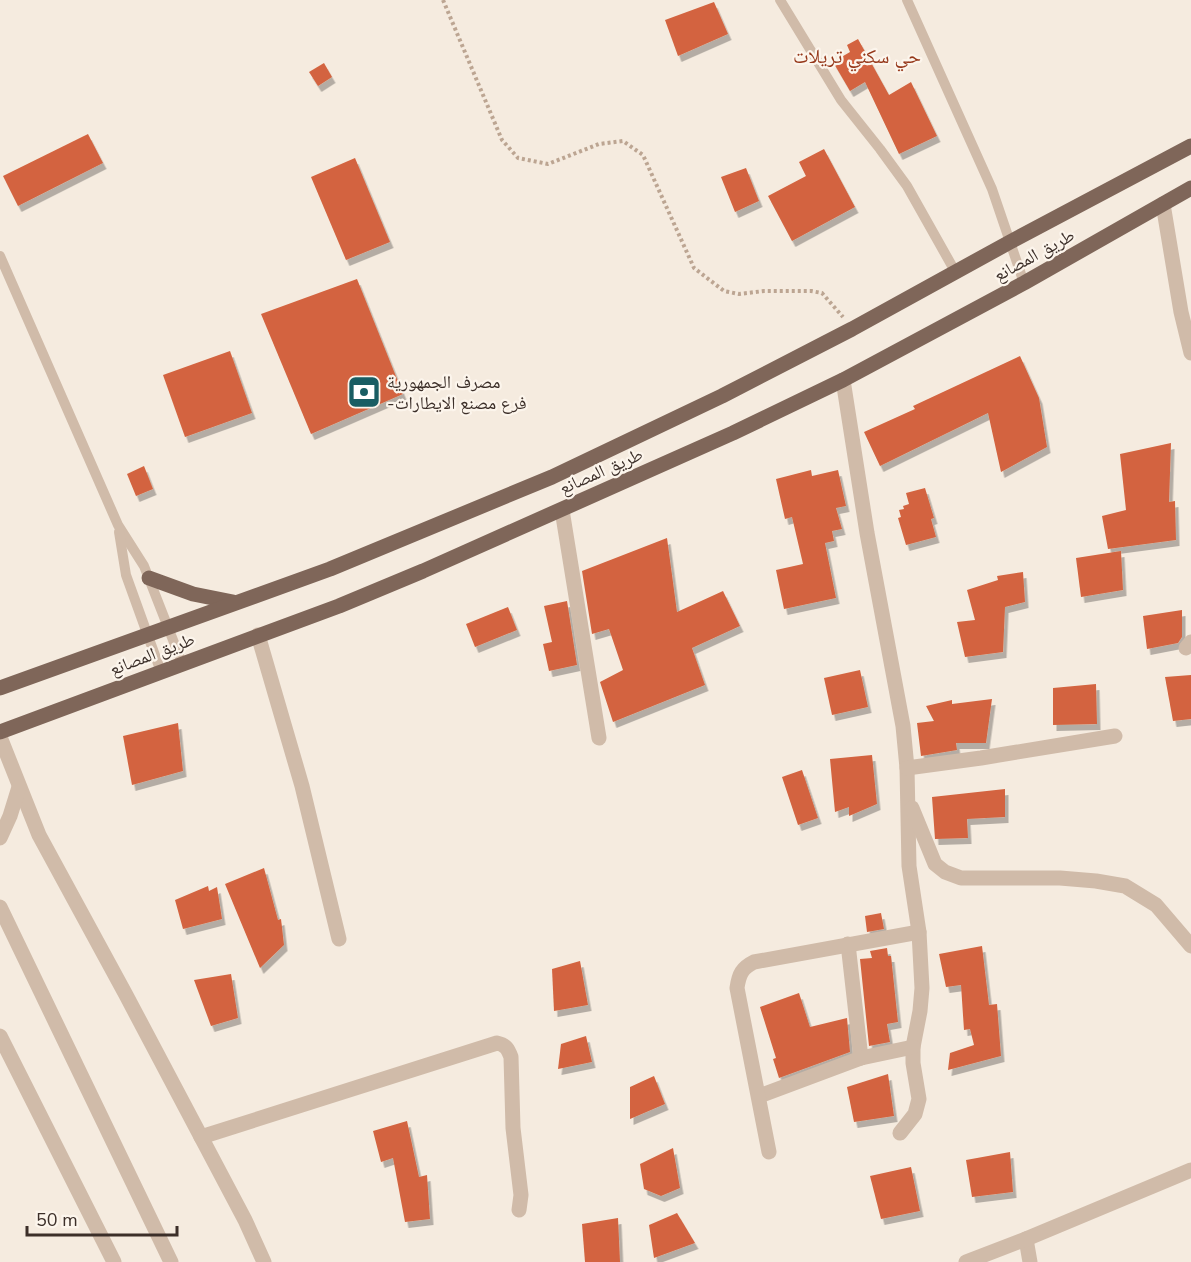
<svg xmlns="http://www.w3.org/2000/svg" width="1191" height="1262" viewBox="0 0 1191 1262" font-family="'Nunito Sans','Noto Naskh Arabic',sans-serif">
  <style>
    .building { fill: #d3643f; filter: url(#shadow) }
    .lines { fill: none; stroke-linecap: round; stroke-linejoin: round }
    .path { stroke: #bca592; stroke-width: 4; stroke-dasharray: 3 3; stroke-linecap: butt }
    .service { stroke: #d0bba9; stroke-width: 10 }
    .minor { stroke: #d0bba9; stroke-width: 15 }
    .primary { stroke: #7f6659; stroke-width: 15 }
    .labels { text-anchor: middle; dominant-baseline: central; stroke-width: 4.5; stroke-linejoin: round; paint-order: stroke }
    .street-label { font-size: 18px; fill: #3c2f29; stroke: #fcf5ec }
    .poi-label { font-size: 18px; fill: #3c2f29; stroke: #fcf5ec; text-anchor: start }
    .neighbourhood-label { font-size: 20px; fill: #953719; stroke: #fcf5ec }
  </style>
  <defs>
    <filter id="shadow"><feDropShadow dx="3.5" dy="6" stdDeviation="0" flood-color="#0004"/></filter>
  </defs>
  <rect width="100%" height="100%" fill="#f5ebdf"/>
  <g class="building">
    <path d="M714,2L728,34L678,56L665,20Z"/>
    <path d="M858,39L889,95L911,82L937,136L899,154L865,82L850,91L833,62L850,52L847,45Z"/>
    <path d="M324,63L332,77L318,86L309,72Z"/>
    <path d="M88,134L103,163L18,206L3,176Z"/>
    <path d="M824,149L855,207L792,241L768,196L806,176L799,162Z"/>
    <path d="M355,158L390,242L346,260L311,177Z"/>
    <path d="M746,168L759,201L735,212L721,177Z"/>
    <path d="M357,279L403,394L311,434L261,314Z"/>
    <path d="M230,351L252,413L185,437L163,375Z"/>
    <path d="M1020,356L1039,398L1047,447L1001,472L988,413L880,466L864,432L915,409L913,406Z"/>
    <path d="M1171,443L1169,502L1175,501L1176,540L1108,549L1102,516L1126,510L1120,454Z"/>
    <path d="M144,466L153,489L136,496L127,474Z"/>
    <path d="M811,470L812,476L838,470L846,506L836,508L842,529L832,531L834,541L825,543L836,598L784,609L776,570L803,564L792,517L785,519L776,479Z"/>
    <path d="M925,488L934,518L931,519L936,537L906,545L898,518L901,517L899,510L904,509L903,506L909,504L906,493Z"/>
    <path d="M667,538L677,612L723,591L740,626L692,648L705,685L613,722L600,682L623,670L609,629L592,634L582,571Z"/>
    <path d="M1121,551L1123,590L1081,597L1076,558Z"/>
    <path d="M1023,572L1025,602L1005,607L1003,652L965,657L957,622L975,620L967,590L998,580L997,576Z"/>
    <path d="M567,601L577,665L549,671L543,644L552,642L544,606Z"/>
    <path d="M508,607L517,630L475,647L466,624Z"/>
    <path d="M1182,610V637L1178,643L1147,649L1143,616Z"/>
    <path d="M860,670L868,707L832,715L824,678Z"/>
    <path d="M1191,675V719L1173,721L1165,677Z"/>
    <path d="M1096,684L1097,724L1053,725V688Z"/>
    <path d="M992,699L986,743H956L957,750L921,756L917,723L934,721L926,706L952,700V704Z"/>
    <path d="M178,723L183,771L132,785L123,736Z"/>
    <path d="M872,755L877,804L849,816V807L835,812L830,759Z"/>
    <path d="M802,770L818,818L798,825L782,777Z"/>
    <path d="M1005,789V817L967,819L968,838L935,839L932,797Z"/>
    <path d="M264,868L278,920L281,919L284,945L260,968L225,884Z"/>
    <path d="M208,886L209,891L217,887L222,919L183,929L175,900Z"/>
    <path d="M881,913L884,929L867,932L865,916Z"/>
    <path d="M982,946L989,1005L997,1004L1001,1056L948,1070L950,1053L974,1045L970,1029L964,1030L961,985L946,987L939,954Z"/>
    <path d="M887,948L888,956H891L898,1022L887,1024L890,1042L869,1046L860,959L872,958L870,951Z"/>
    <path d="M580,961L588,1005L554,1011L552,969Z"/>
    <path d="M231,974L238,1018L211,1026L194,980Z"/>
    <path d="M799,993L810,1027L847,1018L850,1052L779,1078L773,1059L776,1058L760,1007Z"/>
    <path d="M586,1036L592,1062L558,1069L561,1044Z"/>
    <path d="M888,1074L894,1116L854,1122L847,1087Z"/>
    <path d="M654,1076L665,1104L630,1119V1087Z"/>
    <path d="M407,1121L419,1177L427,1175L430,1219L405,1222L393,1158L381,1162L373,1131Z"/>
    <path d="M673,1148L680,1188L661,1196L644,1189L640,1164Z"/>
    <path d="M1010,1152L1013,1192L972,1197L966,1160Z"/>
    <path d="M911,1167L920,1211L881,1219L870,1176Z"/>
    <path d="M677,1213L695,1243L654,1258L649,1225Z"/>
    <path d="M618,1218L620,1262H585L582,1224Z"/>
  </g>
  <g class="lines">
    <path class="path" d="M443,0L502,140L518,158L548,164L599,144L623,141L643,155L694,268L724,291L739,294L764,291H811L822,293L843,317"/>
    <g class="service">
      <path d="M780,0L841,100L880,149L907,186L956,273"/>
      <path d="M907,0L992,189L1024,283"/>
      <path d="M0,256L118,525L144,566L182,663"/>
      <path d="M119,532L126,575L161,672"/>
    </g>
    <g class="minor">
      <path d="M1163,204L1181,312L1191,353"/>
      <path d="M843,380L867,533L903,726L907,768L909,866L919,932L922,988L920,1011L913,1047V1063L919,1099L915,1114L900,1133"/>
      <path d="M562,510L599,738"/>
      <path d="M258,635L302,786L339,939"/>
      <path d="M1186,648L1191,642"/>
      <path d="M0,737L39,835L126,995L245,1220L264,1262"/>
      <path d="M907,768L981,758L1115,736"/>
      <path d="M912,808L935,864L945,872L961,878H1060L1096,881L1125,886L1156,905L1191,946"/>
      <path d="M0,838L10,816L19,787"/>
      <path d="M0,907L171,1262"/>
      <path d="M848,944L861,1058"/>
      <path d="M0,1036L114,1262"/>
      <path d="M759,1096L861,1058L913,1047"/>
      <path d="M201,1137L497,1043C506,1045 508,1049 511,1057L513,1128L521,1195L519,1210"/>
      <path d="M769,1152L737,988C739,974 742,968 754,962L919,932"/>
      <path d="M1026,1239L1030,1262"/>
      <path d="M966,1262L1026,1239L1191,1170"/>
    </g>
    <g class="primary">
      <path d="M149,578L193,594L233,602"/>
      <path d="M0,688L330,569L552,477L722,396L852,329L1010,242L1191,146"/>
      <path d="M0,732L339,606L423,571L733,433L843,380L1024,283L1191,188"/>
    </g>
  </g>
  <defs>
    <symbol id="bank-square" viewBox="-11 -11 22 22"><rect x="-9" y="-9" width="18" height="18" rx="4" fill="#195d63" stroke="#fcf5ec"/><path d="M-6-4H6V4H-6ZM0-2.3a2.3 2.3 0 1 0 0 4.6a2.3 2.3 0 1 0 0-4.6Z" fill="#fff"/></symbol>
  </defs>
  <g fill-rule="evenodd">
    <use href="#bank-square" x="345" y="373" width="38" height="38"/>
  </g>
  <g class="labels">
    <g class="street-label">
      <text transform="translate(1034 255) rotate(-29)">طريق المصانع</text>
      <text transform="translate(601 471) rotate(-24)">طريق المصانع</text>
      <text transform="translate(152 654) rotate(-21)">طريق المصانع</text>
    </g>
    <g class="poi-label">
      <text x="387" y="382">مصرف الجمهورية<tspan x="387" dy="21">-فرع مصنع الايطارات</tspan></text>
    </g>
    <g class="neighbourhood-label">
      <text x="857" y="56">حي سكني تريلات</text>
    </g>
  </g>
  <path d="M27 1226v9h150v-9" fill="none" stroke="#3c2f29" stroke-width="3"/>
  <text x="36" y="1226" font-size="18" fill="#3c2f29" stroke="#fcf5ec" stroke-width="4.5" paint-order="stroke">50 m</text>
</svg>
